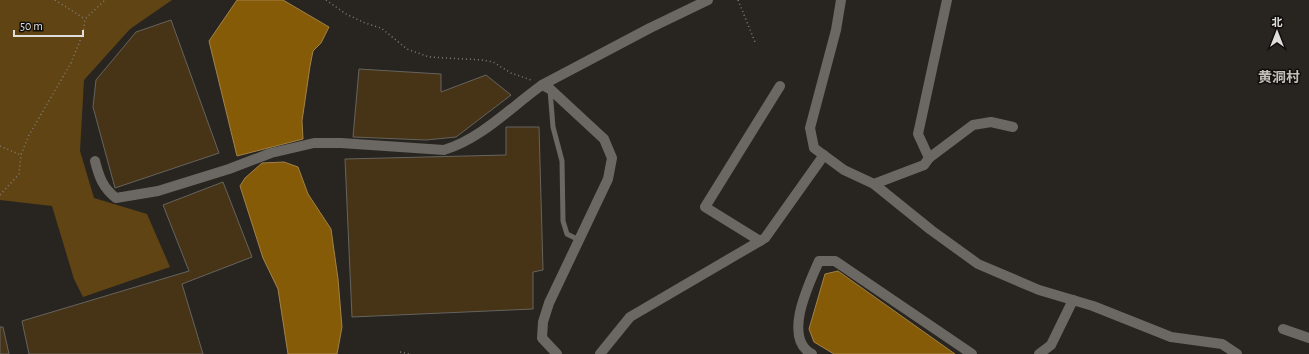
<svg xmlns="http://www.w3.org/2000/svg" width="1309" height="354" viewBox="0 0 1309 354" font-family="'Alegreya Sans','Noto Sans SC',sans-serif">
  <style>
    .green { fill: #614414 }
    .water { fill: #865b08; stroke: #a18247 }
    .building { fill: #473416; stroke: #66635e }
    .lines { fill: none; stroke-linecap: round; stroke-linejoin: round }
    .path { stroke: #807d7a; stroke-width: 1.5; stroke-dasharray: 1 3; stroke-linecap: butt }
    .lane { stroke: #6b6863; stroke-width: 5 }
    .street { stroke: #6b6863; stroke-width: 10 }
    .labels { text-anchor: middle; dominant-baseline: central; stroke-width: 3; stroke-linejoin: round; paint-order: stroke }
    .quarter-label { font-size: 14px; font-weight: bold; fill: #c2beb8; stroke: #100e0c }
  </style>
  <rect width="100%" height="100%" fill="#282521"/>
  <path class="green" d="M0,0H172L130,29L84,80L80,151L94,198L147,214L170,267L83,297L74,279L52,206L0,200Z"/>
  <g class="water">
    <path d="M237,0H283L329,27L321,43L313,51L310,66L302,121L303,139L237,156L209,41Z"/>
    <path d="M284,162L298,167L308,194L331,229L338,279L342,327L337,354H288L278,289L263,258L240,186L245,178L262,163Z"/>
    <path d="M838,271L955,354H834L814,342L809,329L825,274Z"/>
  </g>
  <g class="building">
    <path d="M171,20L219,153L115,188L93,107L96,80L136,32Z"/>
    <path d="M359,69L441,74V92L486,75L511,95L456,137L426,140L353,137Z"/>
    <path d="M506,127H539L543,270L533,272V309L352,317L345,159L506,155Z"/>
    <path d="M223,182L252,257L182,284L203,354H29L22,321L189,271L163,205Z"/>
    <path d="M0,327H3L9,354H0Z"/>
  </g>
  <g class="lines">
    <g class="path">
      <path d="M55,0L85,19"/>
      <path d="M326,0L346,14L365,23L381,28L407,49L429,57L482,60L493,62L511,73L531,80"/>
      <path d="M738,0L755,42"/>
      <path d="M0,146L21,155"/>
      <path d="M0,195L19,174L21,155L29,135L71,63L83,33L85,19L105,0"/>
      <path d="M400,352L409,354"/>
    </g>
    <path class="lane" d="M550,90L553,127L562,161L563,221L567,234L579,240"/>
    <g class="street">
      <path d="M841,0L836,30L810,128L814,148L844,170L874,184L931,230L978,264L1039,290L1093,306L1171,337L1222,344L1237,354"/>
      <path d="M929,158L973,125L991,122L1013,127"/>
      <path d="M95,161C99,177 103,188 116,198L158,191L229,169L271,153L314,143H341L444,150C481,139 511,107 542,85"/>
      <path d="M874,184L924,165L929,158L918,134L947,0"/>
      <path d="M760,241L705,207L780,86"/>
      <path d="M1283,329L1309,338"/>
      <path d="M557,354L542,338L543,322L549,303L608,179L612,158L604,139L550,89L542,85L650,28L708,0"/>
      <path d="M600,354L630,317L765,238L824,155"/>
      <path d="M812,354C782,338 809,284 819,261H835L972,354"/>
      <path d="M1039,354L1051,345L1073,300"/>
    </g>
  </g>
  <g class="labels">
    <g class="quarter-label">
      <text x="1279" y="78">黄洞村</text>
    </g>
  </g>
  <g transform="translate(1277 32)" stroke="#100e0c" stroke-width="3" paint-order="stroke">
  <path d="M0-3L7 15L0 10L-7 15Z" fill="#e0dedb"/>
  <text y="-6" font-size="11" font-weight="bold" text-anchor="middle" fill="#e0dedb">北</text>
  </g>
  <path d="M14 30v6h69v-6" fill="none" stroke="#e0dedb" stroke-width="2"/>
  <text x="20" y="30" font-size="12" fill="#e0dedb" stroke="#100e0c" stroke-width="3" paint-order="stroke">50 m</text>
</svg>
